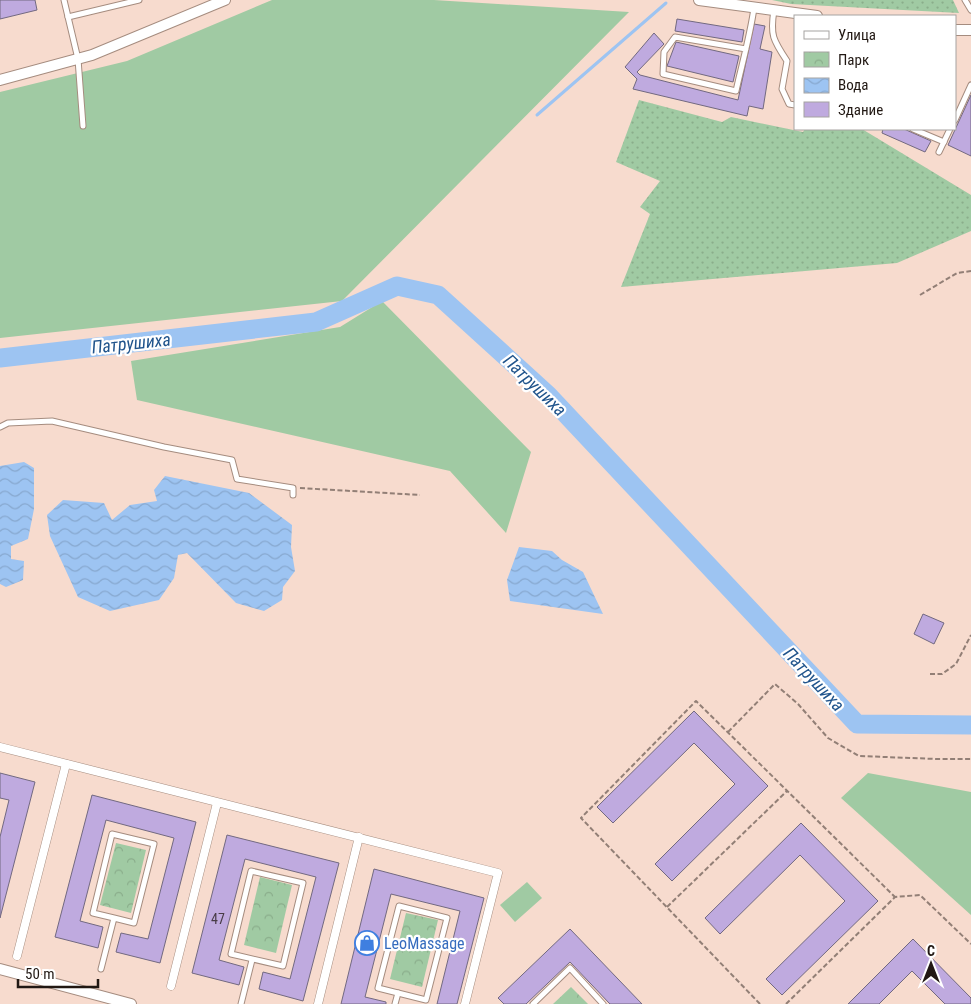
<svg xmlns="http://www.w3.org/2000/svg" width="971" height="1004" viewBox="0 0 971 1004" font-family="'Roboto Condensed',sans-serif">
  <style>
    .grass { fill: #a0caa3 }
    .park { fill: url(#park-crowns) }
    .garden { fill: url(#garden-dots) }
    .water { fill: url(#water-waves) }
    .lines { fill: none; stroke-linecap: round; stroke-linejoin: round }
    .stream { stroke: #9dc4f2; stroke-width: 3 }
    .river { stroke: #9dc4f2; stroke-width: 19 }
    .building { fill: #bfaadf; stroke: #726980 }
    .service-casing { stroke: #a58c7f; stroke-width: 7 }
    .pedestrian-casing { stroke: #a58c7f; stroke-width: 9 }
    .minor-casing { stroke: #a58c7f; stroke-width: 12 }
    .path { stroke: #927f76; stroke-width: 2; stroke-dasharray: 5 2.5; stroke-linecap: butt }
    .service { stroke: #fff; stroke-width: 5 }
    .pedestrian { stroke: #fff; stroke-width: 8 }
    .minor { stroke: #fff; stroke-width: 10 }
    .labels { text-anchor: middle; dominant-baseline: central; stroke-width: 4.5; stroke-linejoin: round; paint-order: stroke }
    .number-label { font-size: 14px; fill: #483c46 }
    .shop-label { font-size: 16px; fill: #366cbe; stroke: #fff; text-anchor: start }
    .water-label { font-size: 18px; font-style: italic; fill: #20548c; stroke: #fff }
  </style>
  <defs>
    <pattern id="park-crowns" width="20" height="18" patternUnits="userSpaceOnUse" patternTransform="scale(1.25)"><rect width="20" height="18" fill="#a0caa3"/><path d="M2 6a3 3 0 1 1 6 0M12 15a3 3 0 1 1 6 0" fill="none" stroke="#8aad8b"/></pattern>
    <pattern id="garden-dots" width="8" height="8" patternUnits="userSpaceOnUse" patternTransform="scale(1.25)"><rect width="8" height="8" fill="#a0caa3"/><path d="M2 2h.1M6 6h.1" fill="none" stroke="#8aad8b" stroke-width="1.8" stroke-linecap="round"/></pattern>
    <pattern id="water-waves" width="16" height="10" patternUnits="userSpaceOnUse" patternTransform="scale(1.25)"><rect width="16" height="10" fill="#9dc4f2"/><path d="M0 5q4-4 8 0t8 0" fill="none" stroke="#87a8cf"/></pattern>
  </defs>
  <rect width="100%" height="100%" fill="#f7dbce"/>
  <g class="grass">
    <path d="M272,0H434L629,12L342,301L0,338V92L127,61Z"/>
    <path d="M382,301L531,452L506,533L450,471L137,400L131,361L340,327Z"/>
    <path d="M868,773L971,792V915L841,798Z"/>
    <path d="M527,882L542,898L515,922L500,905Z"/>
  </g>
  <g class="park">
    <path d="M116,843L146,850L131,913L100,905Z"/>
    <path d="M260,877L292,885L276,953L244,945Z"/>
    <path d="M406,913L438,920L422,987L390,979Z"/>
    <path d="M571,987L588,1004H553Z"/>
  </g>
  <g class="garden">
    <path d="M772,0H953L959,13L791,4Z"/>
    <path d="M639,100L722,122L731,117L803,132L805,129H862L971,195V231L897,263L621,287L650,214L640,207L660,181L616,162Z"/>
  </g>
  <g class="water">
    <path d="M24,462L34,468V509L28,539L11,546V559L24,561L23,580L6,587L0,584V466Z"/>
    <path d="M165,476L249,493L292,525L291,547L295,571L283,587L282,600L264,611L236,603L187,553L178,555L174,578L159,600L110,611L78,597L50,536L47,515L63,500L104,503L112,520L130,505L157,501L154,490Z"/>
    <path d="M519,547L552,551L562,560L583,572L603,614L510,601L507,580Z"/>
  </g>
  <g class="lines">
    <path class="stream" d="M537,115L666,3"/>
    <path class="river" d="M0,358L316,322L397,286L438,295L548,395L857,724L971,725"/>
  </g>
  <g class="building">
    <path d="M0,0H35L37,10L0,19Z"/>
    <path d="M677,19L744,30L742,42L675,31Z"/>
    <path d="M754,24L765,26L760,49L772,52L763,109L749,106L747,116L633,89L637,79L625,67L654,33L664,44L637,72L640,75L738,100Z"/>
    <path d="M676,42L739,56L733,82L667,66Z"/>
    <path d="M971,95V156L948,145Z"/>
    <path d="M883,129H904L931,141L925,152L882,133Z"/>
    <path d="M923,614L944,623L934,644L914,634Z"/>
    <path d="M694,711L768,786L672,881L655,864L735,784L694,743L613,823L597,807Z"/>
    <path d="M0,773L35,782L0,918V837L9,800L0,798Z"/>
    <path d="M92,795L196,822L160,963L116,952L121,933L148,939L174,838L106,820L80,921L103,927L98,948L55,937Z"/>
    <path d="M801,823L878,901L782,995L766,979L845,901L800,855L720,934L705,918Z"/>
    <path d="M227,835L339,863L303,1001L259,989L263,972L290,979L316,877L245,859L219,960L244,967L239,985L192,973Z"/>
    <path d="M374,869L484,898L457,1004H437L460,911L391,894L365,997L386,1002V1004H341Z"/>
    <path d="M570,929L642,1004H610L570,962L526,1004H504L498,998Z"/>
    <path d="M913,939L971,998V1004H945L912,971L879,1004H848Z"/>
  </g>
  <g class="lines">
    <defs>
      <g id="service">
        <path d="M64,0L78,59L83,126"/>
        <path d="M965,0L971,10"/>
        <path d="M774,10C770,35 773,40 787,61L782,89L789,104L795,105"/>
        <path d="M68,17L139,0"/>
        <path d="M746,49L675,37L664,52L663,74L736,91C742,64 750,36 754,8"/>
        <path d="M955,120L971,85"/>
        <path d="M913,129L944,142"/>
        <path d="M939,152L950,129"/>
        <path d="M0,427L8,423L52,421L164,447L232,460L237,479L293,488V495"/>
        <path d="M251,871L303,883L283,966L231,954Z"/>
        <path d="M399,906L447,918L426,1000L378,988Z"/>
        <path d="M101,969L114,918L134,923L154,844L112,834L93,913L114,918"/>
        <path d="M241,1004L252,960"/>
        <path d="M395,1004L398,993"/>
        <path d="M533,1004L570,968L603,1004"/>
      </g>
      <g id="pedestrian">
        <path d="M0,747L498,873L465,1004"/>
        <path d="M17,956L66,764"/>
        <path d="M171,986L217,803"/>
        <path d="M318,1004L359,837"/>
      </g>
      <g id="minor">
        <path d="M699,0L817,16"/>
        <path d="M955,30H971"/>
        <path d="M0,80L92,55L225,0"/>
        <path d="M0,969L131,1004"/>
      </g>
    </defs>
    <use href="#service" class="service-casing"/>
    <use href="#pedestrian" class="pedestrian-casing"/>
    <use href="#minor" class="minor-casing"/>
    <g class="path">
      <path d="M920,295L957,273L971,271"/>
      <path d="M300,488L420,495"/>
      <path d="M930,674H942L956,664L971,635"/>
      <path d="M728,732L775,684L798,704L828,738L859,756L937,759H971"/>
      <path d="M667,907L787,791"/>
      <path d="M760,1004L581,818L696,701L895,897"/>
      <path d="M786,1004L895,897L920,895L971,944"/>
    </g>
    <use href="#service" class="service"/>
    <use href="#pedestrian" class="pedestrian"/>
    <use href="#minor" class="minor"/>
  </g>
  <defs>
    <symbol id="shop-ring" viewBox="-11 -11 22 22"><circle r="9.5" fill="#fff" stroke="#3f7fe0" stroke-width="1.5"/><path d="M-5-2.5h2.3a2.7 3.5 0 0 1 5.4 0H5L5.5 6h-11ZM-1.5-2.5h3a1.5 2.3 0 0 0-3 0Z" fill="#3f7fe0"/></symbol>
  </defs>
  <g fill-rule="evenodd">
    <use href="#shop-ring" x="353" y="929" width="28" height="28"/>
  </g>
  <g class="labels">
    <g class="number-label">
      <text x="218" y="919">47</text>
    </g>
    <g class="shop-label">
      <text x="384" y="943">LeoMassage</text>
    </g>
    <g class="water-label">
      <text transform="translate(131 343) rotate(-6)">Патрушиха</text>
      <text transform="translate(535 385) rotate(44)">Патрушиха</text>
      <text transform="translate(814 679) rotate(47)">Патрушиха</text>
    </g>
  </g>
  <rect x="794" y="15" width="162" height="115" fill="#ffffff" stroke="#a6a3a1"/>
  <rect x="804" y="31" width="25" height="8" fill="#ffffff" stroke="#a6a3a1"/>
  <text x="838" y="40" font-size="15" fill="#211813">Улица</text>
  <rect x="804" y="52" width="25" height="15" fill="url(#park-crowns)" stroke="#a6a3a1"/>
  <text x="838" y="65" font-size="15" fill="#211813">Парк</text>
  <rect x="804" y="78" width="25" height="15" fill="url(#water-waves)" stroke="#a6a3a1"/>
  <text x="838" y="90" font-size="15" fill="#211813">Вода</text>
  <rect x="804" y="102" width="25" height="15" fill="#bfaadf" stroke="#a6a3a1"/>
  <text x="838" y="115" font-size="15" fill="#211813">Здание</text>
  <g transform="translate(931 964)" stroke="#ffffff" stroke-width="4" paint-order="stroke">
  <path d="M0-4L9 19L0 12L-9 19Z" fill="#211813"/>
  <text y="-8" font-size="14" font-weight="bold" text-anchor="middle" fill="#211813">С</text>
  </g>
  <path d="M18 979v8h80v-8" fill="none" stroke="#211813" stroke-width="2.5"/>
  <text x="25" y="979" font-size="15" fill="#211813" stroke="#ffffff" stroke-width="4" paint-order="stroke">50 m</text>
</svg>
